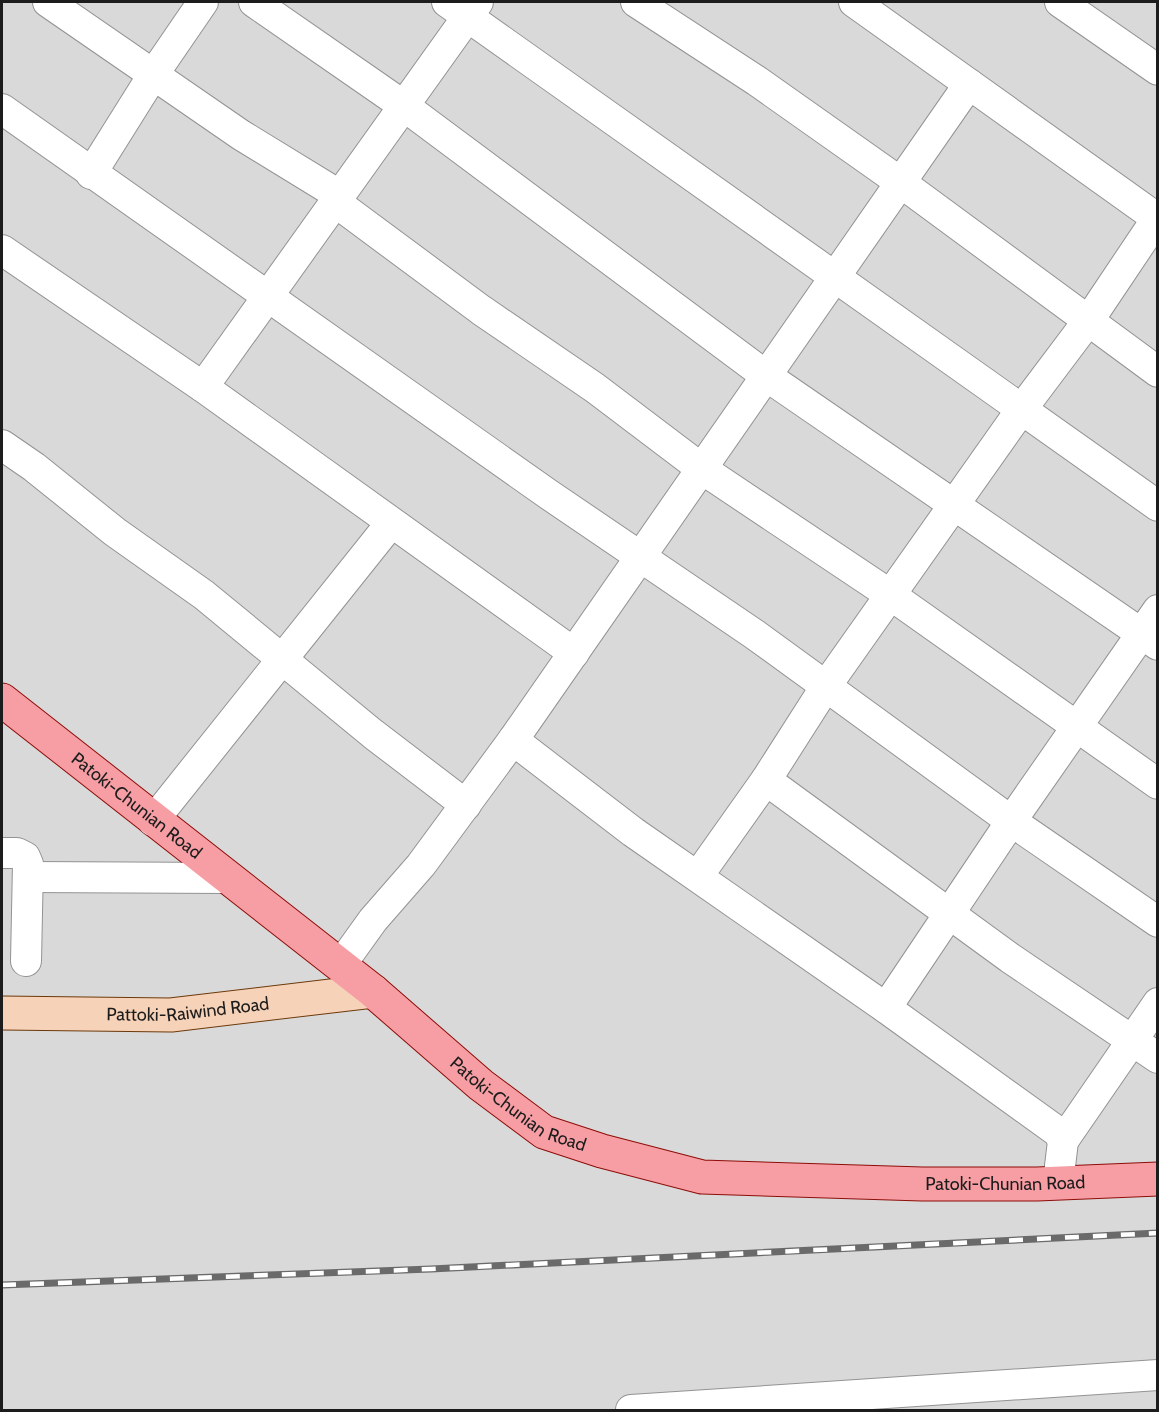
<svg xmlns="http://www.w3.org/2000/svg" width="1159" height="1412" viewBox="0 0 1159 1412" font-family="Cabin,sans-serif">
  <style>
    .residential { fill: #dad9da }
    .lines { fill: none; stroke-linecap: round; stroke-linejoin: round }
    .street-casing { stroke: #939393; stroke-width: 32 }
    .secondary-casing { stroke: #6c390a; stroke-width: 35 }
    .primary-casing { stroke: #8d0d08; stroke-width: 35 }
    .street { stroke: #fff; stroke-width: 30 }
    .secondary { stroke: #f6d2b8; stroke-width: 33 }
    .primary { stroke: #f69ea4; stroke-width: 33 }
    .rail-casing { stroke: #6a6a6a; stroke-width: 7 }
    .rail { stroke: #fff; stroke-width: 4.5; stroke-dasharray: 14; stroke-linecap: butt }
    .labels { text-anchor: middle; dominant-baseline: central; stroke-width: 6; stroke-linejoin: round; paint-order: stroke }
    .street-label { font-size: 18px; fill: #1c1c1c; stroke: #fff }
  </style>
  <rect width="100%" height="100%" fill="#ede3e3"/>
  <rect class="residential" x="2" y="2" width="1155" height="1408"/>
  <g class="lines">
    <defs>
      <g id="street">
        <path d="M48,2L241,135L339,195"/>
        <path d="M254,2L404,106L765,375L1158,645"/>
        <path d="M447,2L1158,506"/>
        <path d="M636,2L757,81L900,182L1158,372"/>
        <path d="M854,2L969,84"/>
        <path d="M1060,2L1158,70"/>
        <path d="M2,109L548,494L754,634L1011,821L1158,922"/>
        <path d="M91,174L153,75L203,2"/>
        <path d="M334,201L481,310L595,388L702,469L892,596L1158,784"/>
        <path d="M2,250L203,387L574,653"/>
        <path d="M203,387L478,2"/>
        <path d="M2,445L34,467L115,532L204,595L373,734L466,805"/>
        <path d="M513,740L633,832L886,1008L1058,1132L1063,1141L1058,1183"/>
        <path d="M766,780L1010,958L1158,1058"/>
        <path d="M153,821L391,523"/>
        <path d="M2,853H17L25,857L28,864L26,961"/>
        <path d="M698,876L766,780L826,686L1021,410L1091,317L1158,217"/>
        <path d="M28,877L227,878"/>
        <path d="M340,966L373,920L421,865L513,740L969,84L1158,219"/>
        <path d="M886,1008L1014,817L1158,610"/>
        <path d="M1063,1141L1158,1003"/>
        <path d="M631,1410L1158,1375"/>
      </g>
      <g id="secondary">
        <path id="s1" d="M2,1013L171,1015L373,991"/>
      </g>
      <g id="primary">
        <path id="s2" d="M2,700L373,991L481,1085L544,1132L602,1151L702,1177L922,1184H1037L1158,1179"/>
      </g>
    </defs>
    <use href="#street" class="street-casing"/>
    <use href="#secondary" class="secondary-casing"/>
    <use href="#primary" class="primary-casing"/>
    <use href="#street" class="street"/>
    <use href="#secondary" class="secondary"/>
    <use href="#primary" class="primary"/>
    <defs>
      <path id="rail" d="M2,1285L431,1269L1158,1233"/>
    </defs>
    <use href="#rail" class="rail-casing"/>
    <use href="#rail" class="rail"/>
  </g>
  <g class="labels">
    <g class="street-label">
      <text stroke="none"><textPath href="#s2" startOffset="171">Patoki-Chunian Road</textPath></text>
      <text stroke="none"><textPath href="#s1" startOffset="186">Pattoki-Raiwind Road</textPath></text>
      <text stroke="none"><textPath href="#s2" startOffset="657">Patoki-Chunian Road</textPath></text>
      <text stroke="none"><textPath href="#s2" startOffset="1161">Patoki-Chunian Road</textPath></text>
    </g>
  </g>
  <rect width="1159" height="1412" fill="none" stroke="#1c1c1c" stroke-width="6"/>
</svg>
